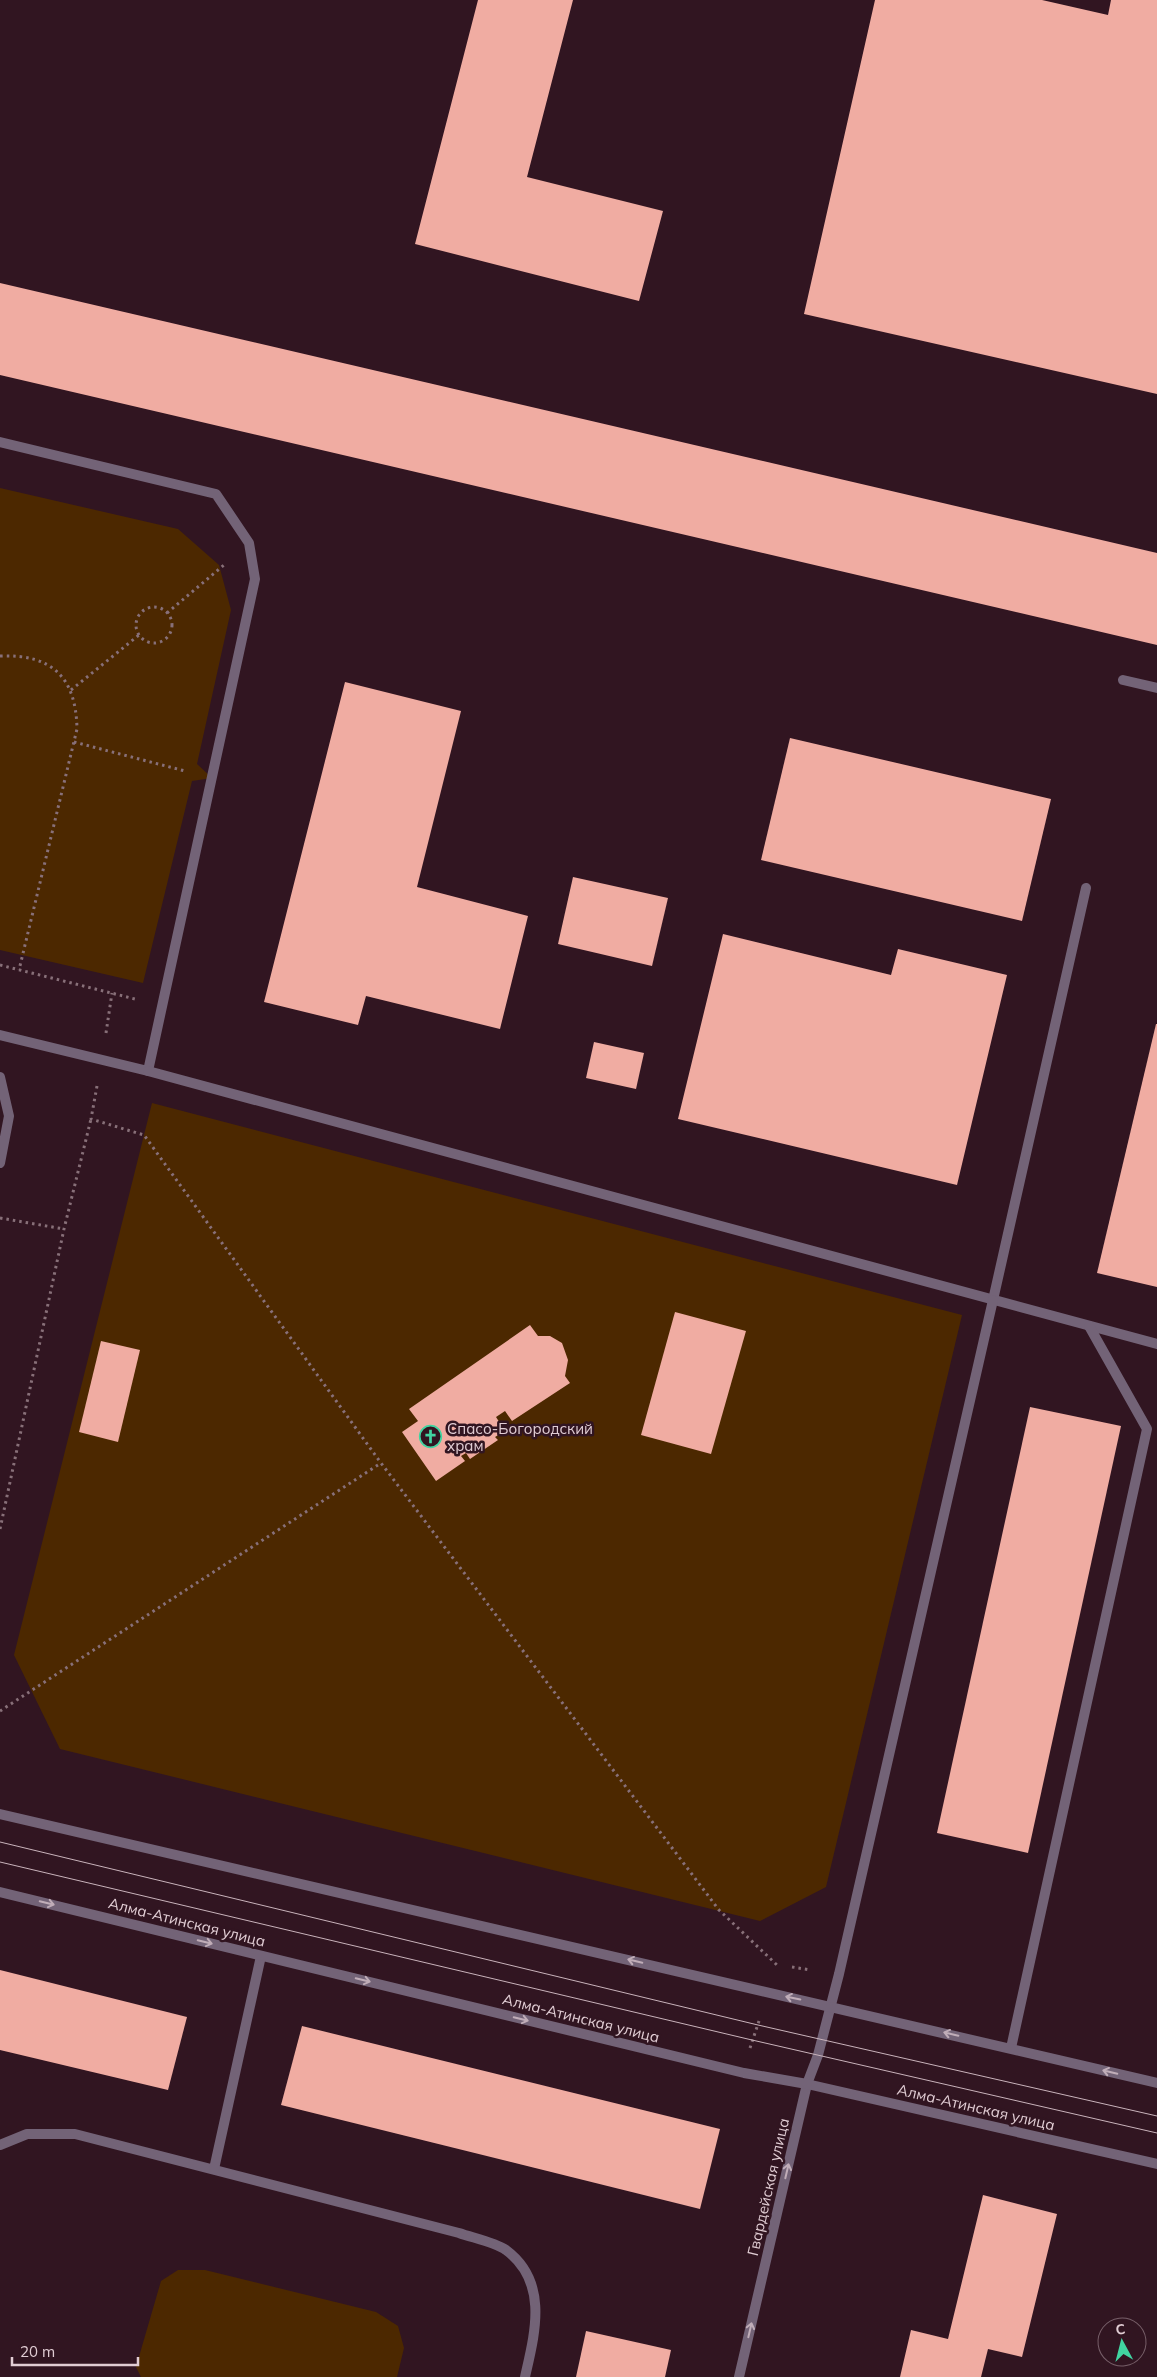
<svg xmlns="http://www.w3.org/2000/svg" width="1157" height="2377" viewBox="0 0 1157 2377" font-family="Mulish,sans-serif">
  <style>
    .green { fill: #4c2800 }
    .building { fill: #f0aca2 }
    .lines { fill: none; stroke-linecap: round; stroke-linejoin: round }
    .path { stroke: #887079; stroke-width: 3; stroke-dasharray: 2.5 4; stroke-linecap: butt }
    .service { stroke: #736377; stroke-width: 10 }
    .minor { stroke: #736377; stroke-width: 10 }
    .tertiary { stroke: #736377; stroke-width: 10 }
    .tram { stroke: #c9b3bb; stroke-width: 1 }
    .oneway { stroke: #c0adb8 }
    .labels { text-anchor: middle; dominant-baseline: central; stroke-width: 5; stroke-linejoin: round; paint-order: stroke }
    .poi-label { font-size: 15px; fill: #e1cdd4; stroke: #311521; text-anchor: start }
    .street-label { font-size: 15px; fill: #e1cdd4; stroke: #311521 }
  </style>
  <rect width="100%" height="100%" fill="#311521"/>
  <g class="green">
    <path d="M0,488L178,529L219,565L231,610L197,764L212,778L192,781L143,983L0,950Z"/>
    <path d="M152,1103L962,1315L826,1887L760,1921L60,1749L14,1655Z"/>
    <path d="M178,2270H205L376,2312L398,2326L404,2348L397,2377H141L136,2367L161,2281Z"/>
  </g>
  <g class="building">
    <path d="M478,0H573L527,177L663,211L639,301L415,244Z"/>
    <path d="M875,0H1042L1108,15L1111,0H1157V394L804,314Z"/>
    <path d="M0,283L1157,553V645L0,375Z"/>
    <path d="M345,682L461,711L417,887L528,916L500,1029L366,996L358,1025L264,1002Z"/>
    <path d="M790,738L1051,799L1022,921L761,860Z"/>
    <path d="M573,877L668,898L652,966L558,944Z"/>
    <path d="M723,934L891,975L898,949L1007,975L957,1185L678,1119Z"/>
    <path d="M1156,1024H1157V1287L1097,1273Z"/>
    <path d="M594,1042L644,1053L636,1089L586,1078Z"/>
    <path d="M675,1312L746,1331L711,1454L641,1435Z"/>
    <path d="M530,1325L538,1336H550L562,1343L568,1360L565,1376L570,1383L512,1421L505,1411L496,1417L505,1431L495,1437L498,1440L470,1459L466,1453L461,1456L465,1461L436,1481L402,1432L418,1421L409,1409Z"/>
    <path d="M101,1341L140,1350L118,1442L79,1432Z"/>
    <path d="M1030,1407L1121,1426L1028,1853L937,1833Z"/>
    <path d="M0,1970L187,2017L168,2090L0,2050Z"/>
    <path d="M302,2026L720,2129L700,2209L281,2105Z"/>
    <path d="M983,2195L1057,2214L1022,2357L988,2349L981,2377H900L911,2330L948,2339Z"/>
    <path d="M586,2331L671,2350L665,2377H576Z"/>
  </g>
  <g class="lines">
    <g class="path">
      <circle cx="154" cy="625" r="18"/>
      <path d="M167,613L224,565"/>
      <path d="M0,656C52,654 76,677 77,729L19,970"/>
      <path d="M71,690L139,635"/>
      <path d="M74,742L185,771"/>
      <path d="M0,965L135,999"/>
      <path d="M106,1033L112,993"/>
      <path d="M97,1086L91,1119L144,1135L381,1463L719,1910L777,1965"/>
      <path d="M0,1218L64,1229"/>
      <path d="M0,1529L64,1229L91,1119"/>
      <path d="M0,1711L381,1463"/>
      <path d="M792,1967L811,1970"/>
      <path d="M750,2048L760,2018"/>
    </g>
    <g class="service">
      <path d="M0,442L216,494L249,543L255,579L148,1071L0,1035"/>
      <path d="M1123,680L1157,688"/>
      <path d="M148,1071L1157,1344"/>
      <path d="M993,1300L1086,888"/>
      <path d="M1011,2048L1147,1429L1089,1326"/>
      <path d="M0,2145L27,2134H75L459,2233C473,2238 494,2242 506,2250C549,2282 535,2333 525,2377"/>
      <path d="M214,2169L261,1956"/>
    </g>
    <path class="minor" d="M739,2377L807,2084L818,2055L839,1974L993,1300"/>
    <g class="tertiary">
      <path d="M0,1077L9,1116L0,1163"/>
      <path d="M0,1814L1157,2083"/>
      <path d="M0,1892L744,2073L807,2084L1157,2164"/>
    </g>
    <g class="tram">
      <path d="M0,1842L758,2025L1157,2116"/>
      <path d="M0,1862L752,2040L1157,2133"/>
    </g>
  </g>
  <defs><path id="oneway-shaft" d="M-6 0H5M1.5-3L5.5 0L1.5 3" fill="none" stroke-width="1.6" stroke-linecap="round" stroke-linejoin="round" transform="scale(1.25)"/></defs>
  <g class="oneway">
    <use href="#oneway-shaft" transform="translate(47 1903) rotate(14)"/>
    <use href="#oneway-shaft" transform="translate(205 1942) rotate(14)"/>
    <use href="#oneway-shaft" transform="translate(635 1961) rotate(-167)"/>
    <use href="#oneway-shaft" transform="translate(363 1980) rotate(14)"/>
    <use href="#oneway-shaft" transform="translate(793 1998) rotate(-168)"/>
    <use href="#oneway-shaft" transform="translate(521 2019) rotate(14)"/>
    <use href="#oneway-shaft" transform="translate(951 2034) rotate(-167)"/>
    <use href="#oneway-shaft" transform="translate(1110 2072) rotate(-167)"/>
    <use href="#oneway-shaft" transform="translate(787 2171) rotate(-77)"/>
    <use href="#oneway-shaft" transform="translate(750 2330) rotate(-77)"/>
  </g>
  <defs>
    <symbol id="church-ring" viewBox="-11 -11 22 22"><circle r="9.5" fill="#311521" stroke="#41d4a1" stroke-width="1.5"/><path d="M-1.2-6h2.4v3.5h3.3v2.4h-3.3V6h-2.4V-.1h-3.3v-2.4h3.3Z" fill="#41d4a1"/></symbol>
  </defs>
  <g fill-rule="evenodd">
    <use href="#church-ring" x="418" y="1424" width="25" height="25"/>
  </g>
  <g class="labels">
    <g class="poi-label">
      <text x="447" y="1428">Спасо-Богородский<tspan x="447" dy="17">храм</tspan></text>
    </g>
    <g class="street-label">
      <text transform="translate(187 1922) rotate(14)">Алма-Атинская улица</text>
      <text transform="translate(581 2018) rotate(14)">Алма-Атинская улица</text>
      <text transform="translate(976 2107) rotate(13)">Алма-Атинская улица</text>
      <text transform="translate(768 2187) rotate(-77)">Гвардейская улица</text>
    </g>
  </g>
  <g transform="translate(1122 2342) rotate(353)"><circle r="24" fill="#311521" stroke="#775f69"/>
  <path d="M0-4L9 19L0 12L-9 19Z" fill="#41d4a1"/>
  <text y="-8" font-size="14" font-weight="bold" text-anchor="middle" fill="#e1cdd4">С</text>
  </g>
  <path d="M12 2357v8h126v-8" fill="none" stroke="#e1cdd4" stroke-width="2.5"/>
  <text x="20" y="2357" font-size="15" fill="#e1cdd4" stroke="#311521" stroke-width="4" paint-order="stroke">20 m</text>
</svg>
